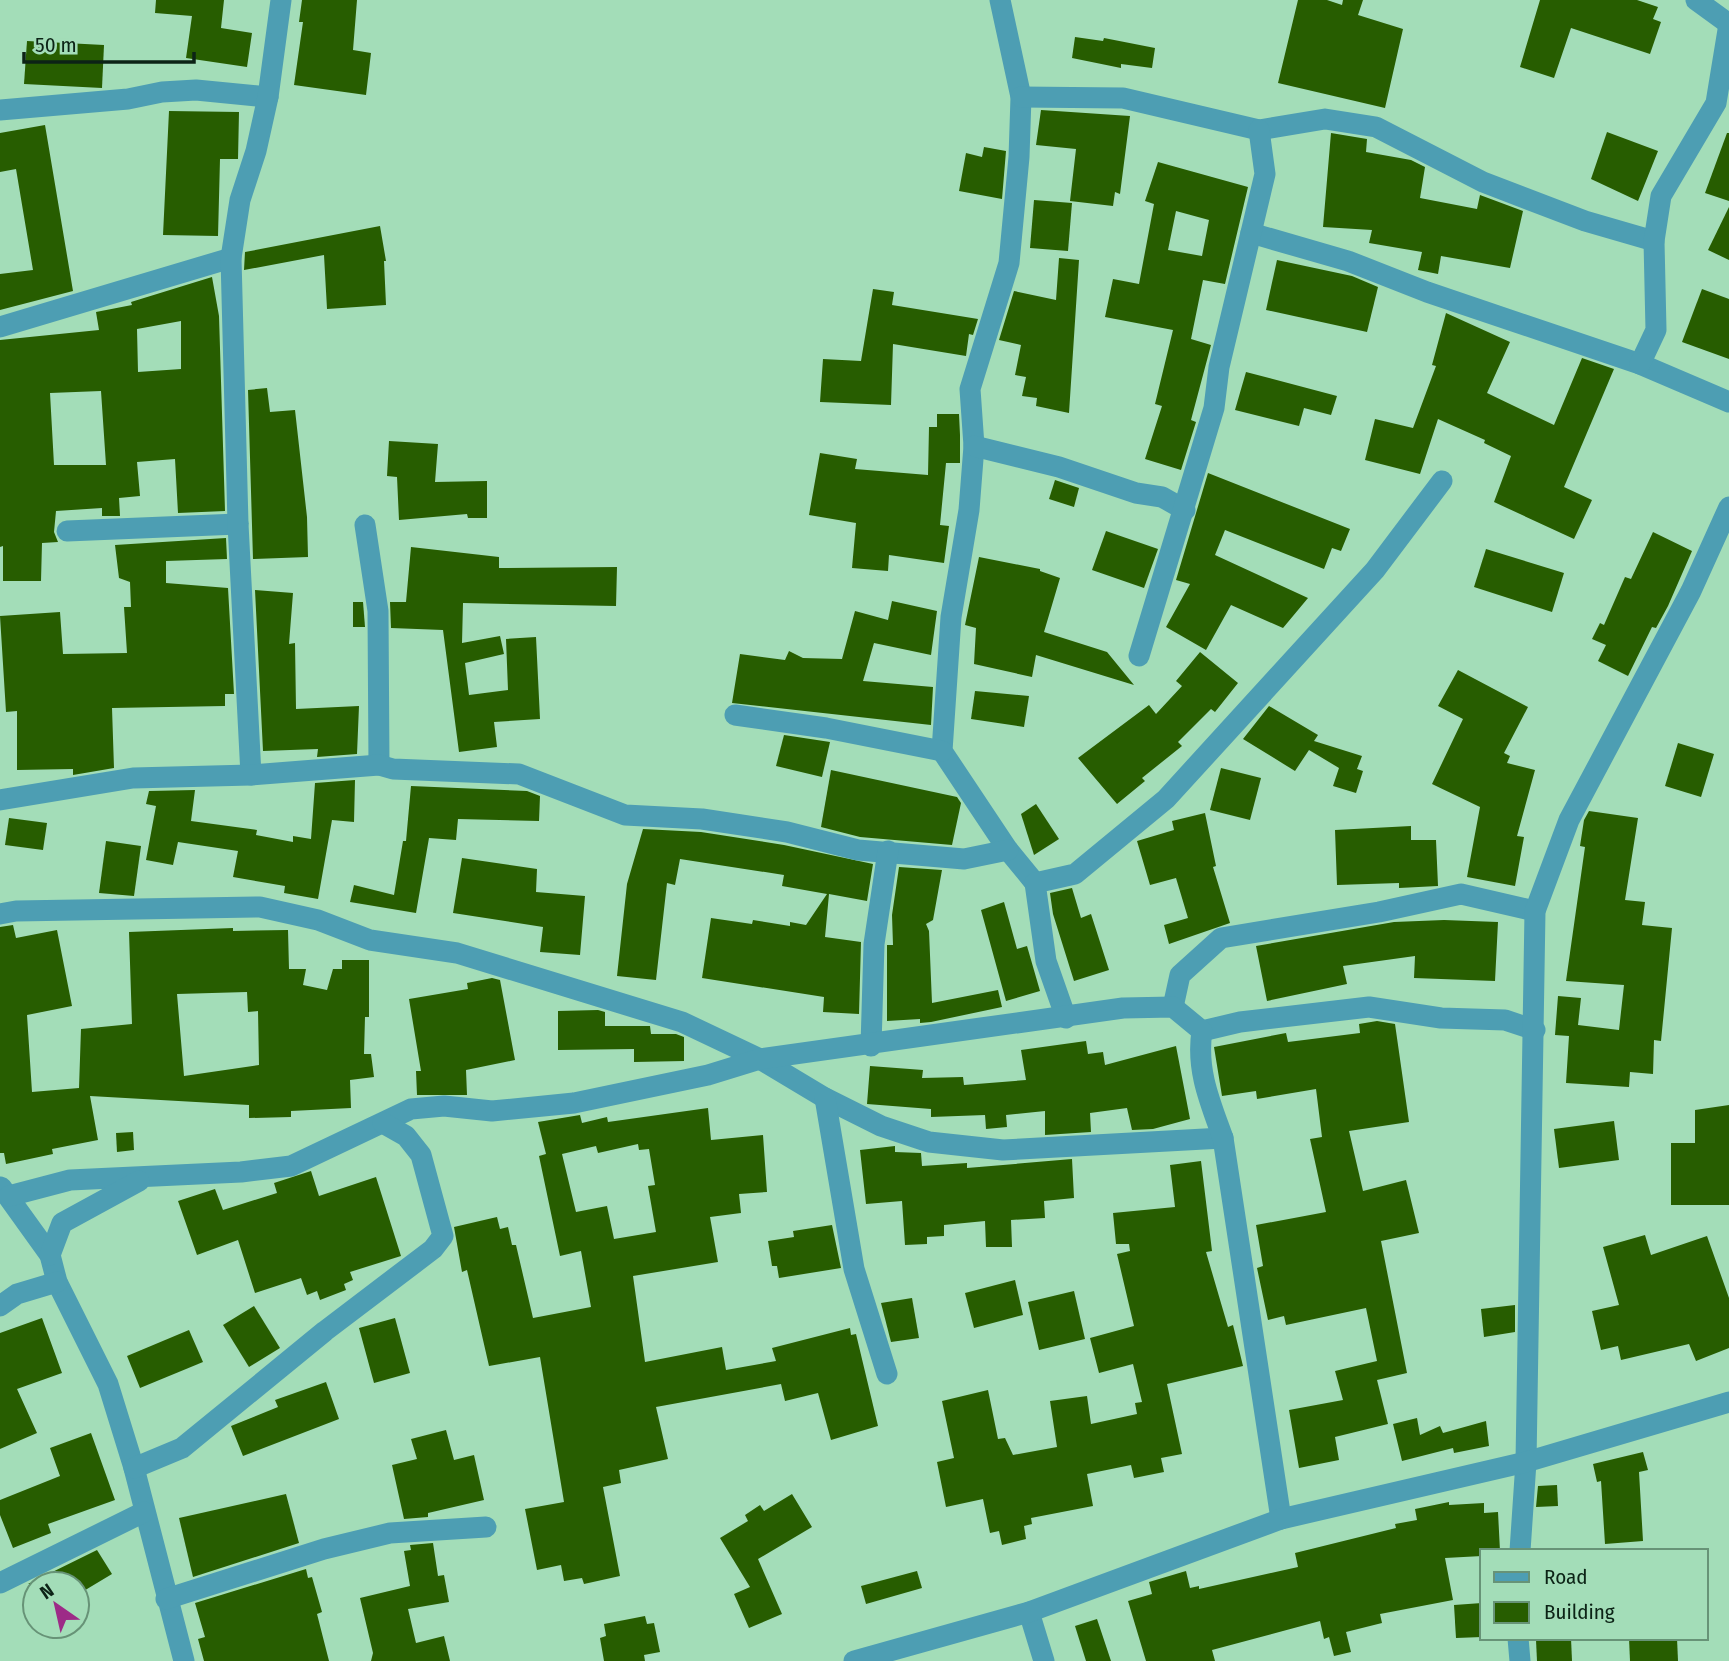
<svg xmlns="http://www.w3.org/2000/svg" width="1729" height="1661" viewBox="0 0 1729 1661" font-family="'Fira Sans Condensed',sans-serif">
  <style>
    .building { fill: #275d00; fill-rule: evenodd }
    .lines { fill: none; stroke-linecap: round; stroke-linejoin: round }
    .street { stroke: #4d9eb3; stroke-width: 21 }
  </style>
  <rect width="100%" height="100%" fill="#a3ddb8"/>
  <g class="building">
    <path d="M156,0H224L221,28L252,33L247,67L186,58L192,16L155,13Z"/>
    <path d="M302,0H357L353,50L371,53L366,95L294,85L303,22H299Z"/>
    <path d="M1298,0H1327L1342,5L1343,0H1363L1358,15L1403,29L1385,108L1278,83Z"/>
    <path d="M1540,0H1637L1658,7L1653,19L1661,22L1650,54L1571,28L1554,78L1520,67Z"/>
    <path d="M1075,37L1103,41L1104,38L1155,48L1152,68L1121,64V68L1072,58Z"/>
    <path d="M27,41L104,45L102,88L24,84Z"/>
    <path d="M1041,110L1130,116L1120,194L1115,192L1113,206L1070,201L1076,149L1036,145Z"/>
    <path d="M169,111L239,112L238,159H220L218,236L163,235Z"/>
    <path d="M45,125L73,291L0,310V274L33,270L16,169L0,172V133Z"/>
    <path d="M1607,132L1658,151L1638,201L1591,179Z"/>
    <path d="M1331,133L1367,139L1366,152L1411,160L1425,167L1420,198L1477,209L1480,195L1523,211L1510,268L1441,256L1438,274L1418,270L1422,252L1369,243L1372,230L1323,227Z"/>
    <path d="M1727,133H1729V201L1705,193Z"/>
    <path d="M984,147L1006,151L1002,199L959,191L966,153L982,157Z"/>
    <path d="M1158,162L1248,187L1225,284L1203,280L1191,339L1211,345L1191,420L1196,422L1181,470L1145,459L1162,406L1155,404L1173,330L1105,317L1113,279L1139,284L1154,204L1145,201ZM1176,211L1209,220L1202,256L1168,250Z"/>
    <path d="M1034,200L1072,203L1068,251L1030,248Z"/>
    <path d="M1729,207V260L1708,250Z"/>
    <path d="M380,226L386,261H384L386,305L327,309L324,255L244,270L245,252Z"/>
    <path d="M1059,258L1079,260L1069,413L1036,406L1037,398L1022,396L1026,377L1015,375L1021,345L999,340L1014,291L1056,300Z"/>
    <path d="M1277,260L1352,276L1378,287L1367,332L1266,310Z"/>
    <path d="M212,277L219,316L225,511L178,513L175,459L137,462L140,496L119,498L120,516H102V508L56,511L54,532L58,542L42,543L41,581H3V546L0,547V340L99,330L96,312L132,305L131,302ZM181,321V369L138,372L137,329ZM101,391L106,465H54L50,393Z"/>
    <path d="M873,289L894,292L892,305L978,319L973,335L969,334L966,356L893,344L891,405L820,402L823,359L861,361Z"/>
    <path d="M1702,289L1729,299V359L1682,342Z"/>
    <path d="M1446,313L1510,342L1487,393L1554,425L1582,358L1614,369L1564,487L1592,500L1574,539L1494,502L1511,456L1484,443L1485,440L1438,419L1420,474L1365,460L1375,419L1413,428L1436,366L1432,365Z"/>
    <path d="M1246,372L1337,396L1331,415L1304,408L1299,426L1235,410Z"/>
    <path d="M267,388L270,412L295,410L307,517L308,557L253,559L248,390Z"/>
    <path d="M937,414H959L960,435V463H946L940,525L949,526L944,563L889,555L888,571L852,568L856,523L809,515L820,453L857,459L855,469L928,475L929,427H937Z"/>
    <path d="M389,441L438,444L435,482L487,481V518H468L467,514L399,520L397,477L387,476Z"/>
    <path d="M1208,473L1350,529L1341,551L1332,548L1324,569L1225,530L1215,555L1308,598L1283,628L1231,605L1206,650L1166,627L1190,584L1176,580Z"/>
    <path d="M1055,480L1079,488L1074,507L1049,499Z"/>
    <path d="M1106,531L1158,549L1144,588L1092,570Z"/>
    <path d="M1653,532L1692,551L1668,606L1656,628L1652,627L1628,676L1598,661L1606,645L1592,639L1600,623L1604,625L1625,577L1631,579Z"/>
    <path d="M226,538L227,559L166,561V583L228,588L234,694H225V706L112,708L114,768L73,775V769L17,770V711L6,712L0,616L60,612L63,654L127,653L124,607H131L130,582L119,578L115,545Z"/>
    <path d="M411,547L499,557V568L617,567L616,606L463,603L462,643L500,636L504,654L465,663L469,695L508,690L506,639L536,637L540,719L494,722L497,747L459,752L443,630L391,628L390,602H406Z"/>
    <path d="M1486,549L1564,573L1552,612L1474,587Z"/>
    <path d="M979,557L1040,569V571L1060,578L1044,632L1107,652L1134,685L1036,655L1032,677L974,664L976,628L965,625Z"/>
    <path d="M255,590L293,593L289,644L295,643L296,709L359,706L357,754L317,757L318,749L263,751Z"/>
    <path d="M892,601L937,611L931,655L874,643L863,681L933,687L931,725L732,703L740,654L785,660L789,651L803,658L842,659L855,611L888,620Z"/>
    <path d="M353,602H363L365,627H353Z"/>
    <path d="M1200,652L1238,683L1215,712L1211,709L1178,742L1182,746L1142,778L1145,781L1117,804L1078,758L1149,705L1156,714L1182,686L1176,681Z"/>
    <path d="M1458,670L1528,707L1504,753L1510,756L1507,763L1535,770L1517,836L1524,837L1515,886L1467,877L1480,807L1432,784L1463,719L1438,706Z"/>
    <path d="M975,691L1029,696L1024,727L971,719Z"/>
    <path d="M1269,706L1318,735L1314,741L1362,756L1357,769L1363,771L1356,793L1333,786L1339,768L1309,750L1295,771L1243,739Z"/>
    <path d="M784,735L830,742L822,777L776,766Z"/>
    <path d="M1678,743L1714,754L1701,797L1665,786Z"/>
    <path d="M1221,768L1261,778L1250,820L1210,810Z"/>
    <path d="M831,770L957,797L961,803L952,845L860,837L821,827Z"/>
    <path d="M355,780L354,822L332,820L318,899L284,893L285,886L233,877L238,851L178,842L173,865L146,860L156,806L146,804L149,791L195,790L191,821L257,830L256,835L293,842V836L311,839L315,783Z"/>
    <path d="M411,786L527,791L540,796L539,821L458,819L456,840L429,838L416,913L350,902L354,885L394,895L403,841H406Z"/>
    <path d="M1036,804L1059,839L1034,855L1021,814Z"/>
    <path d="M1589,811L1638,818L1625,900L1645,902L1642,925L1672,928L1661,1041L1654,1040L1653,1074L1630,1072L1629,1087L1566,1083L1569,1036L1555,1035L1558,996L1581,998L1578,1025L1619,1030L1624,985L1566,981L1585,847L1580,846L1584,820Z"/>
    <path d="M1205,813L1216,866L1213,867L1230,923L1169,944L1164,925L1188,918L1176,878L1150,885L1137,841L1174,830L1172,821Z"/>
    <path d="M9,818L47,823L43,850L5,845Z"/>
    <path d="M1411,826V840H1436L1438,886L1399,888V883L1337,885L1335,830Z"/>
    <path d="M643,829L701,832L784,845L873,864L867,901L829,894L825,937L861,942L859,1014L823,1012L824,997L702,978L711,918L752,924L753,920L790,926V922L806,925L827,894L782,886L784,875L680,859L675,885L667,883L656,980L617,976L627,884Z"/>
    <path d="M106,841L141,846L134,896L99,893Z"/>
    <path d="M462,858L537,869L536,892L585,896L580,955L540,952L543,927L453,913Z"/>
    <path d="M899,867L942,870L933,920L926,924L929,931L932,1003L998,990L1002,1007L931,1022L920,1023V1019L887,1021V945H893L892,915Z"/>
    <path d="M1072,888L1081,918L1091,914L1109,970L1074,981L1053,914L1050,893Z"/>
    <path d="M1004,902L1017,949L1027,946L1040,991L1006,1001L981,910Z"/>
    <path d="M1444,920L1498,922L1495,981L1414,978L1415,956L1343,966L1347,984L1267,1001L1256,946L1394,922Z"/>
    <path d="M13,925L16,938L57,930L72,1006L27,1015L32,1092L79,1088L81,1029L132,1024L129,932L233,928V931L288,930L289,969H306L303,985L327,990L333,969H342V960H369V1017H365L364,1054H371L374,1077L350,1080L351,1108L291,1111V1117L249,1118V1105L90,1096L98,1140L52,1149L53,1154L6,1164L4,1153H0V927ZM247,992L248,1012L258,1011L259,1065L184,1076L177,994Z"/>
    <path d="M492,978L500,980L515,1060L466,1070L467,1095H417L416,1071H421L409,999L468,989L467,983Z"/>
    <path d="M598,1010L605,1012V1026H650L651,1034H676L684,1037V1061L634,1062V1049L558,1050V1011Z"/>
    <path d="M1377,1021L1395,1024L1409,1122L1349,1131L1363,1191L1406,1180L1419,1233L1381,1241L1407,1373L1377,1380L1388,1424L1335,1437L1339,1460L1299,1468L1289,1410L1343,1400L1335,1371L1377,1361L1366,1308L1286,1325L1284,1316L1268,1320L1257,1268L1263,1266L1256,1225L1326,1212L1310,1139L1322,1137L1316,1089L1257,1099L1256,1091L1222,1096L1214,1047L1286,1033L1288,1042L1360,1033L1359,1024Z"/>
    <path d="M1086,1041L1088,1054L1103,1052L1105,1065L1176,1046L1190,1119L1153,1129L1132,1130L1127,1108L1090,1113L1091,1132L1045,1135V1111L1006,1115L1007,1127L986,1129L985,1115L931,1117V1109L867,1104L870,1066L923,1070L922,1078L963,1077L964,1085L1026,1080L1021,1050Z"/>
    <path d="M1729,1105V1205H1671V1143H1695V1110Z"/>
    <path d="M708,1108L711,1140L763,1135L767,1192L739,1194L741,1213L710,1217L718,1262L633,1276L645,1362L722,1347L726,1370L776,1361L772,1348L850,1328L851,1335L856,1334L878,1426L831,1440L818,1393L785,1401L781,1384L656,1407L668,1459L619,1470L621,1483L603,1487L620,1576L584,1584L582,1578L564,1581L561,1565L537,1570L525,1509L564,1502L540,1357L489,1366L467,1270L462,1272L454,1227L497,1217L500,1229L508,1227L512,1245H516L533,1318L591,1307L581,1251L560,1256L539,1156L546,1154L538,1122L580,1115L582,1123L607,1117L608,1122ZM638,1144L639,1150L649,1149L655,1185L648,1186L656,1232L614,1239L607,1206L576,1212L562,1154L596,1146L598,1153Z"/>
    <path d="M1614,1121L1619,1160L1559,1168L1554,1129Z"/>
    <path d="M133,1132L134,1150L117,1152L116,1133Z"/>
    <path d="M895,1146V1152L921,1153L922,1166L967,1163V1168L1072,1159L1074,1198L1044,1201L1045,1218L1011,1220L1012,1247H986L985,1221L944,1225V1236L927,1237V1244L905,1245L902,1201L866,1204L860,1150Z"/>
    <path d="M1201,1161L1212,1251L1206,1252L1228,1327L1233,1325L1243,1366L1167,1384L1182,1454L1161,1458L1164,1472L1134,1478L1131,1465L1087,1474L1093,1506L1031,1518L1032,1524L1024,1526L1026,1539L1002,1545L999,1531L990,1533L983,1499L946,1507L937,1462L954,1458L942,1401L988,1390L998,1439L1005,1438L1013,1455L1057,1447L1050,1401L1087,1396L1091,1424L1137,1414L1135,1403L1142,1402L1133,1364L1099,1373L1090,1338L1134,1326L1117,1254L1130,1251L1129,1244H1116L1113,1213L1175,1207L1170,1165Z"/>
    <path d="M311,1171L319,1196L376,1177L401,1256L350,1272L353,1280L344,1284L346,1290L320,1300L317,1291L307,1295L301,1278L255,1293L238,1240L197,1255L178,1201L215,1189L223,1210L277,1193L274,1183Z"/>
    <path d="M832,1225L841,1268L779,1278L777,1266H772L768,1241L794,1237L793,1231Z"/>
    <path d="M1645,1235L1651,1255L1707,1236L1729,1298V1348L1696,1361L1689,1344L1621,1360L1618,1346L1601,1350L1592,1311L1619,1305L1603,1247Z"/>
    <path d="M1015,1280L1023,1315L974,1328L965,1293Z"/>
    <path d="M1074,1291L1085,1339L1039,1350L1028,1302Z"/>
    <path d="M912,1298L919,1338L891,1342L881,1303Z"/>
    <path d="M1515,1305V1332L1484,1337L1481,1309Z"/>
    <path d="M254,1306L280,1348L249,1367L223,1325Z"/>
    <path d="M42,1318L62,1373L17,1389L37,1433L0,1449V1333Z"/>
    <path d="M395,1318L410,1373L374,1383L359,1328Z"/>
    <path d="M189,1330L203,1362L140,1388L127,1356Z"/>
    <path d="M326,1382L339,1419L243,1456L231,1426L278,1407L275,1400Z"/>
    <path d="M1417,1418L1420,1435L1440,1426L1443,1433L1486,1421L1489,1446L1454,1453L1453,1448L1402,1461L1393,1424Z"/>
    <path d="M446,1430L454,1460L474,1455L484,1500L428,1513V1517L404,1519L392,1465L417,1459L411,1439Z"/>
    <path d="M91,1433L115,1500L48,1524L51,1533L13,1548L0,1515V1500L60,1476L50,1448Z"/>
    <path d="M1643,1452L1648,1470L1639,1472L1643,1541L1605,1544L1601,1481L1597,1482L1593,1464Z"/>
    <path d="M1557,1485L1558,1506L1536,1507L1538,1486Z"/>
    <path d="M286,1494L299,1543L193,1577L179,1518Z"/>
    <path d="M792,1494L812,1527L758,1559L782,1614L749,1628L734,1594L750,1587L720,1538L748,1521L745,1515L760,1505L764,1511Z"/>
    <path d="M1449,1502V1505L1484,1503V1513L1498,1512L1500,1551H1482V1556L1445,1558L1453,1600L1380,1614L1382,1623L1346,1632L1351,1652L1334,1656L1329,1637L1324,1639L1320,1621L1212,1650L1215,1661H1146L1128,1601L1152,1594L1149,1582L1186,1571L1190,1588L1199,1586V1589L1298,1567L1295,1553L1396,1528L1395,1524L1417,1520L1415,1509Z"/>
    <path d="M433,1543L438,1576L444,1575L449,1602L408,1609L416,1643L444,1636L450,1661H371L373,1653L360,1598L410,1586L404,1551L411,1550L410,1545Z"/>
    <path d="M97,1550L112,1574L77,1595V1584H28Z"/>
    <path d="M306,1569L308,1578L312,1577L322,1612L317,1614L329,1661H204L198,1639L205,1637L195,1603Z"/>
    <path d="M917,1571L922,1588L866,1604L861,1586Z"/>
    <path d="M1482,1603V1637L1456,1638L1454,1605Z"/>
    <path d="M645,1616L647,1624L654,1623L660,1652L644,1655L645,1661H604L600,1638L606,1636L604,1624Z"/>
    <path d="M1097,1619L1111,1661H1086L1075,1626Z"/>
    <path d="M1571,1638L1572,1661H1537L1536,1640Z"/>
    <path d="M1629,1638H1677L1678,1661H1630Z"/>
  </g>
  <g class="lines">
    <g class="street">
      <path d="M1000,0L1021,97L1019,157L1009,263L970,389L974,446L969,510L951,617L942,751L1008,850L1035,883"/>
      <path d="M1696,0L1729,24"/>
      <path d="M1021,97L1123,98L1259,130L1325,119L1376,127L1483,182L1585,221L1654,241"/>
      <path d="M0,110L128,99L162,92L196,90L268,97"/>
      <path d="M1251,233L1348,261L1427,292L1640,364L1729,402"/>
      <path d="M0,327L231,258"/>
      <path d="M1640,364L1656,330L1654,241L1661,196L1716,103L1729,24"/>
      <path d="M974,446L1059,467L1136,493L1162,497L1185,510"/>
      <path d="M365,525L378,611L379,765"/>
      <path d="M67,531L238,524"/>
      <path d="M1139,656L1214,408L1219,367L1265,174L1259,130"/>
      <path d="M735,715L826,728L942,751"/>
      <path d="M251,775L238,524L231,258L240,200L256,151L268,97L281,0"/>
      <path d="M0,800L133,778L251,775L379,765L393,769L519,774L625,815L702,819L787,832L858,850L964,859L1008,850"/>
      <path d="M0,914L16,911L260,907L318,920L370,940L457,953L682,1022L760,1059L825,1098L881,1126L929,1142L1003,1150L1223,1138"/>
      <path d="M1173,1007L1180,975L1221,938L1379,912L1461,894L1535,911"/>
      <path d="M1066,1018L1046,961L1035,883L1075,874L1166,799L1375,570L1442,481"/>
      <path d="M1202,1031L1240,1022L1369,1007L1441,1018L1505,1020L1535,1030"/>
      <path d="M871,1046L874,944L888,851"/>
      <path d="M825,1098L854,1269L887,1374"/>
      <path d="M1,1187L50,1255L57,1282L108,1384L134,1468L184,1661"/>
      <path d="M9,1196L70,1180L241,1172L291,1166L411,1109L444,1106L492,1111L574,1103L708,1075L760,1059L1123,1008L1173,1007L1202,1031C1196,1070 1210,1102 1223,1138L1281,1519"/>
      <path d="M50,1255L62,1223L139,1181"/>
      <path d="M0,1306L17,1294L57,1282"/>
      <path d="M134,1468L182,1448L325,1331L433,1249L443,1236L421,1155L406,1136L383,1123"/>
      <path d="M1520,1551L1526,1462L1535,911L1569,820L1691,591L1729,507"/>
      <path d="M0,1583L144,1512"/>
      <path d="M166,1599L324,1549L390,1533L486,1527"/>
      <path d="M1029,1612L1044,1661"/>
      <path d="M1518,1638L1520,1661"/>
      <path d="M854,1661L1029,1612L1281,1519L1526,1462L1729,1402"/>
    </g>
  </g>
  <rect x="1480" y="1549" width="228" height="91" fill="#a3ddb8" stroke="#679377" stroke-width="2"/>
  <rect x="1494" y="1572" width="35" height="10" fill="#4d9eb3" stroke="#679377" stroke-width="2"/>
  <text x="1544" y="1584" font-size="21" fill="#0c2316">Road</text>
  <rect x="1494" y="1602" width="35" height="21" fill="#275d00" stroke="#679377" stroke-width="2"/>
  <text x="1544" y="1619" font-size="21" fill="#0c2316">Building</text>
  <g transform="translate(56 1605) rotate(326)"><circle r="33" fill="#a3ddb8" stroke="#679377" stroke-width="2"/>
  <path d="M0-5L12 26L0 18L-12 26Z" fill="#9d2b87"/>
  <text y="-10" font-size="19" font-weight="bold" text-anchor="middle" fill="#0c2316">N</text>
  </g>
  <path d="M24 52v10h170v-10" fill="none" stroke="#0c2316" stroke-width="3.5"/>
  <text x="35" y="52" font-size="21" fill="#0c2316" stroke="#a3ddb8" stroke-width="5" paint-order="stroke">50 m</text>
</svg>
